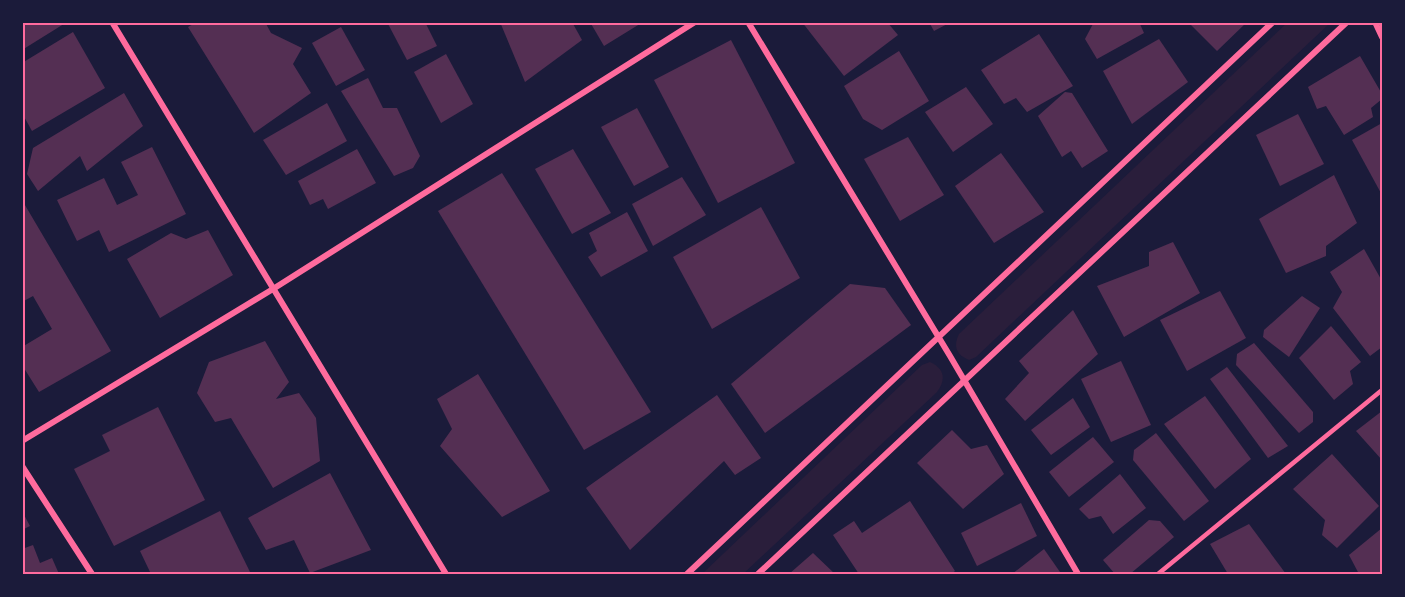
<svg xmlns="http://www.w3.org/2000/svg" width="1405" height="597" viewBox="0 0 1405 597" font-family="Jost,sans-serif">
  <style>
    .green { fill: #2a1e3b }
    .building { fill: #542f53 }
    .lines { fill: none; stroke-linecap: round; stroke-linejoin: round }
    .service { stroke: #ff6b9d; stroke-width: 4.5 }
    .minor { stroke: #ff6b9d; stroke-width: 6 }
    .neatline { fill: none; stroke: #ff6b9d; stroke-width: 2 }
  </style>
  <rect width="100%" height="100%" fill="#1b1b3a"/>
  <g class="green">
    <path d="M1287,23H1330L976,357L969,360C956,355 953,346 959,334Z"/>
    <path d="M930,362C945,369 946,380 937,392L743,574H702L922,365Z"/>
  </g>
  <g class="building">
    <path d="M22,22H67L22,50Z"/>
    <path d="M197,22H265L271,33L302,48L293,64L311,93L254,133L188,27Z"/>
    <path d="M387,22H425L437,46L407,60Z"/>
    <path d="M500,22H572L582,40L525,82Z"/>
    <path d="M590,22H643L604,46Z"/>
    <path d="M802,22H887L898,35L844,76Z"/>
    <path d="M929,22H951L934,31Z"/>
    <path d="M1094,22H1139L1144,33L1097,59L1085,39Z"/>
    <path d="M1188,22H1247L1217,51Z"/>
    <path d="M341,27L365,70L336,86L312,43Z"/>
    <path d="M73,32L105,88L32,131L22,113V63Z"/>
    <path d="M1039,34L1073,86L1027,112L1016,98L1004,104L981,70Z"/>
    <path d="M1159,39L1188,82L1132,124L1103,71Z"/>
    <path d="M731,40L795,163L718,203L654,80Z"/>
    <path d="M899,51L929,101L882,130L863,119L844,86Z"/>
    <path d="M446,54L473,104L441,123L414,72Z"/>
    <path d="M1360,56L1382,94V99L1371,108L1373,117L1344,135L1326,106L1317,109L1308,87Z"/>
    <path d="M368,78L383,108H397L420,156L413,168L394,176L341,91Z"/>
    <path d="M966,87L993,124L953,152L925,112Z"/>
    <path d="M1065,92L1072,93L1108,151L1082,168L1071,151L1062,157L1038,116Z"/>
    <path d="M124,93L143,126L87,171L80,156L38,191L27,174L33,148Z"/>
    <path d="M327,103L347,141L286,175L263,140Z"/>
    <path d="M637,108L669,167L634,186L601,127Z"/>
    <path d="M1298,114L1324,164L1280,186L1256,135Z"/>
    <path d="M1382,123V195L1352,140Z"/>
    <path d="M908,137L944,195L900,221L864,159Z"/>
    <path d="M152,147L186,214L109,252L99,230L77,241L57,200L104,178L117,205L138,195L121,162Z"/>
    <path d="M357,149L376,183L328,209L323,199L310,205L298,181Z"/>
    <path d="M573,149L611,213L572,234L535,169Z"/>
    <path d="M1001,153L1044,212L994,243L955,186Z"/>
    <path d="M502,173L651,412L584,450L438,211Z"/>
    <path d="M1334,175L1357,223L1326,246V256L1286,273L1259,219Z"/>
    <path d="M682,177L706,215L653,246L632,204Z"/>
    <path d="M22,200L111,351L39,392L22,365V347L52,329L33,296L22,302Z"/>
    <path d="M761,207L800,278L712,329L673,257Z"/>
    <path d="M627,212L648,251L601,277L588,257L597,251L589,233Z"/>
    <path d="M208,230L233,275L160,318L127,259L171,233L186,239Z"/>
    <path d="M1173,242L1200,293L1124,337L1097,286L1149,266V252Z"/>
    <path d="M1364,249L1382,281V347L1370,356L1333,308L1342,292L1330,272Z"/>
    <path d="M850,284L885,288L911,325L765,433L731,384Z"/>
    <path d="M1220,291L1246,338L1187,371L1160,320Z"/>
    <path d="M1302,296L1320,308L1289,357L1263,337L1264,330Z"/>
    <path d="M1073,310L1098,354L1025,421L1005,399L1029,373L1019,361Z"/>
    <path d="M1331,326L1361,362L1350,371L1353,384L1334,400L1299,358Z"/>
    <path d="M265,341L289,382L276,399L299,393L316,418L320,461L273,488L231,418L215,422L197,393L209,362Z"/>
    <path d="M1254,343L1313,412V422L1299,433L1236,365L1237,354Z"/>
    <path d="M1121,361L1151,425L1111,442L1081,379Z"/>
    <path d="M1227,367L1288,446L1268,458L1210,379Z"/>
    <path d="M478,374L550,491L502,517L440,446L452,429L437,399Z"/>
    <path d="M717,395L761,458L735,475L724,461L630,550L586,488Z"/>
    <path d="M1205,396L1251,459L1215,489L1164,424Z"/>
    <path d="M1073,398L1090,427L1051,455L1031,430Z"/>
    <path d="M158,407L205,500L114,546L74,469L110,451L102,435Z"/>
    <path d="M1382,411V460L1356,431Z"/>
    <path d="M952,430L971,449L987,445L1004,474L963,509L917,463Z"/>
    <path d="M1156,433L1209,501L1184,521L1133,460L1134,450Z"/>
    <path d="M1093,437L1114,462L1069,497L1049,472Z"/>
    <path d="M1332,454L1379,506L1337,548L1322,535L1325,520L1293,489Z"/>
    <path d="M330,473L371,550L310,573L294,540L266,550L248,518Z"/>
    <path d="M1120,474L1146,508L1113,534L1101,516L1089,519L1079,509Z"/>
    <path d="M910,501L955,571L951,574H859L833,535L854,521L862,533Z"/>
    <path d="M1021,503L1037,536L977,566L961,533Z"/>
    <path d="M22,511L30,526L22,530Z"/>
    <path d="M220,511L251,574H151L140,551Z"/>
    <path d="M1149,520L1160,521L1174,537L1130,574H1115L1103,560Z"/>
    <path d="M1249,524L1286,574H1228L1210,544Z"/>
    <path d="M1382,528V574H1359L1349,555Z"/>
    <path d="M33,545L40,563L52,558L59,574H22V549Z"/>
    <path d="M1044,549L1060,572L1058,574H1012Z"/>
    <path d="M813,553L835,574H789Z"/>
  </g>
  <g class="lines">
    <path class="service" d="M1158,574L1382,390"/>
    <g class="minor">
      <path d="M112,22L446,574"/>
      <path d="M748,22L950,356L1078,574"/>
      <path d="M1375,22L1382,37"/>
      <path d="M22,441L273,289L695,22"/>
      <path d="M22,466L92,574"/>
      <path d="M687,574L1273,22"/>
      <path d="M758,574L1347,22"/>
    </g>
  </g>
  <rect width="1405" height="597" fill="none" stroke="#1b1b3a" stroke-width="48"/>
  <rect x="24" y="24" width="1357" height="549" class="neatline"/>
</svg>
